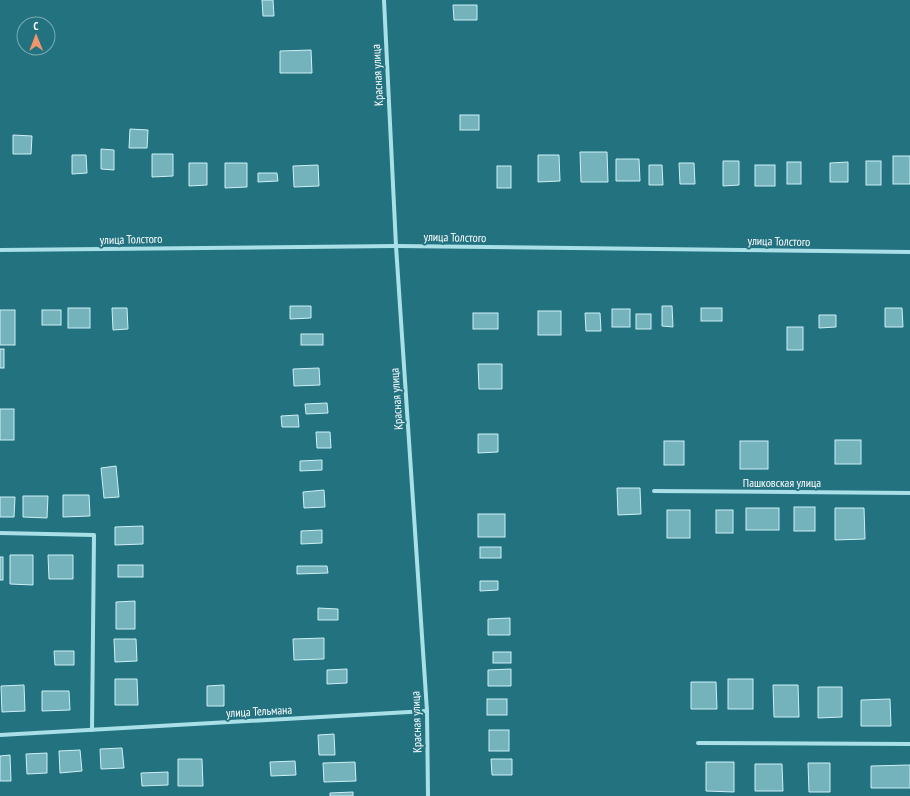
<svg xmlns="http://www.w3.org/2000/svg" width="910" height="796" viewBox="0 0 910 796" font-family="'PT Sans Narrow',sans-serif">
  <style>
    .building { fill: #74b2bc; stroke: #cdf0f5 }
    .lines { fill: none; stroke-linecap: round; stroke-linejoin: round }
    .street { stroke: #a9dfe7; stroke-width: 4 }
    .labels { text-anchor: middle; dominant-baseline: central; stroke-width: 4; stroke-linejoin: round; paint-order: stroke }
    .street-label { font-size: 12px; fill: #fff; stroke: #237280 }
  </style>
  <rect width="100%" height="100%" fill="#237280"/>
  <g class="building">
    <path d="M262,0H273L274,16H263Z"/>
    <path d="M453,5H477V20H454Z"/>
    <path d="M311,50L312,73H280V51Z"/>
    <rect x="460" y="115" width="19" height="15"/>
    <path d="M130,129L148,130L147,148H129Z"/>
    <path d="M13,135L32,136L31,154H13Z"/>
    <path d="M101,149L114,150V170L101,169Z"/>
    <path d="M580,152H607L608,182H581Z"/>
    <path d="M152,154H173V176L152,177Z"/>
    <path d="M72,155H86L87,173L72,174Z"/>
    <path d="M538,155H559L560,181L538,182Z"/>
    <rect x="893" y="156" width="17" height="28"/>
    <path d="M616,159H639L640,181H616Z"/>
    <path d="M723,161H739V185L723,186Z"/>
    <rect x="866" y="161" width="15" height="24"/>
    <rect x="787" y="162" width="14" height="22"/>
    <path d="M848,162V182H830V163Z"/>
    <path d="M189,163H207V185L189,186Z"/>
    <path d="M225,163H247V187L225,188Z"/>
    <path d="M679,163H694L695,184H680Z"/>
    <path d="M318,165L319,186L294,187L293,166Z"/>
    <path d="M649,165H662L663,185H649Z"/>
    <rect x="755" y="165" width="20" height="21"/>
    <rect x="497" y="166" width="14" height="22"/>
    <path d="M258,173H277L278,181L258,182Z"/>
    <path d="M290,306H311V318L290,319Z"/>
    <path d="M662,306H672L673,327L662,326Z"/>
    <rect x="68" y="308" width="22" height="20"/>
    <path d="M112,308H127L128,329L113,330Z"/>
    <rect x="701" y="308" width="21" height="13"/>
    <path d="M885,308H902L903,327H885Z"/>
    <rect x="612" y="309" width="18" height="18"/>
    <rect x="0" y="310" width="15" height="35"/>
    <rect x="42" y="310" width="19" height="15"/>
    <rect x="538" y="311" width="23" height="24"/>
    <rect x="473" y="313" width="25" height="16"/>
    <path d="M585,313H600L601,331H586Z"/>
    <rect x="636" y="314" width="15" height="15"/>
    <path d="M819,315H836V327L819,328Z"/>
    <rect x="787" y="327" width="16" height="23"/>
    <rect x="301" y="334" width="22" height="11"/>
    <rect x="0" y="349" width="4" height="19"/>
    <path d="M478,364H502V389H479Z"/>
    <path d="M319,368L320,385L294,386L293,369Z"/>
    <path d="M327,403L328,413L306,414L305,404Z"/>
    <rect x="0" y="409" width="14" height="31"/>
    <path d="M298,415L299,427H282L281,416Z"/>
    <path d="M316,432H330L331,448H317Z"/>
    <path d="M478,434H498V452L478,453Z"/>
    <rect x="835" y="440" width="26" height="24"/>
    <rect x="664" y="441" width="20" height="24"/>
    <rect x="740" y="441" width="28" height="28"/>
    <path d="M322,460V470L300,471V461Z"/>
    <path d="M116,466L119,497L104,498L101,468Z"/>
    <path d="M617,488H640L641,514L618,515Z"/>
    <path d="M324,490L325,507L304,508L303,492Z"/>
    <path d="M63,495H89L90,516L63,517Z"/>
    <path d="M23,496H48L47,518L23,517Z"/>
    <path d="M0,497H15L14,517H0Z"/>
    <rect x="794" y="507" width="21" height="24"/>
    <rect x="746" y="508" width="33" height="22"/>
    <path d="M835,508H864L865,539L835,540Z"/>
    <rect x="667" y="510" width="23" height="28"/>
    <rect x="716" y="510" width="17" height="23"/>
    <rect x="478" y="514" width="27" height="23"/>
    <path d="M143,526V544L115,545V527Z"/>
    <path d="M322,530V543L301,544V531Z"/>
    <rect x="480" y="547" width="21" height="11"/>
    <path d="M10,555H33V585L10,584Z"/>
    <path d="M48,555H73V579H49Z"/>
    <rect x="0" y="557" width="3" height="23"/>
    <rect x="118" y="565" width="25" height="12"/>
    <path d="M297,566H327L328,573L297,574Z"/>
    <path d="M480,581H498V590L480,591Z"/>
    <path d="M135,601V629H116V602Z"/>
    <path d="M318,608L338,609V620H318Z"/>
    <path d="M510,618V635H488V619Z"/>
    <path d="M324,638V659L294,660L293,639Z"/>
    <path d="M114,639H136L137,661L115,662Z"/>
    <path d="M54,651H74V665H55Z"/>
    <rect x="493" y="652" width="18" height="11"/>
    <path d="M347,669V683L327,684V670Z"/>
    <path d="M511,669V686H488V670Z"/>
    <path d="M115,679H137L138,705H115Z"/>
    <rect x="728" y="679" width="25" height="30"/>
    <path d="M691,682H716L717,709H691Z"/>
    <path d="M24,685L25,711L2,712L1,686Z"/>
    <path d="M224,685V706H207V686Z"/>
    <path d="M773,685H798L799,717H774Z"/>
    <path d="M818,687H842V717L818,718Z"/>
    <path d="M42,691H69L70,710L42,711Z"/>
    <rect x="487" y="699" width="20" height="16"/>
    <path d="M890,699L891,726H861V700Z"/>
    <rect x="489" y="730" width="20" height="21"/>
    <path d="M334,734L335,755H319L318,735Z"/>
    <path d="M122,748L124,768L101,769L100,749Z"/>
    <path d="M80,750L82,771L60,773L59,751Z"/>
    <path d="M47,753V773L27,774L26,754Z"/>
    <path d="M10,755L11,781H0V756Z"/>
    <path d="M178,759H202L203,786H178Z"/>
    <path d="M491,759H512V775H492Z"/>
    <path d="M295,761L296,775L271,776L270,762Z"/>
    <path d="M355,762L356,781L324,782L323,763Z"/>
    <path d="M706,762H734V792L706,791Z"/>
    <path d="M808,763H830V792H809Z"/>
    <path d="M755,764H782L783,791H755Z"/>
    <path d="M910,765V788H871V766Z"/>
    <path d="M168,772V785L142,786L141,773Z"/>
    <path d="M353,792V796H330V793Z"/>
  </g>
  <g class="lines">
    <g class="street">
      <path d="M384,0L396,246L427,711L428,796"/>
      <path d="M0,250L396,246L910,252"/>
      <path d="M654,491L910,493"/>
      <path d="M0,533L94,535L92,730"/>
      <path d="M0,735L427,711"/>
      <path d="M698,743L910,744"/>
    </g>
  </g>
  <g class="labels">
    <g class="street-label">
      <text transform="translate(377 75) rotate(-93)">Красная улица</text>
      <text transform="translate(455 237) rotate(1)">улица Толстого</text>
      <text transform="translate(131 239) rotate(-1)">улица Толстого</text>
      <text transform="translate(779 241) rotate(1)">улица Толстого</text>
      <text transform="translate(396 399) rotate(-94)">Красная улица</text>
      <text x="782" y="482">Пашковская улица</text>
      <text transform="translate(259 711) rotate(-3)">улица Тельмана</text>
      <text transform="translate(416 722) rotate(-92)">Красная улица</text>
    </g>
  </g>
  <g transform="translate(36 36) rotate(359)"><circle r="19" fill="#237280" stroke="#7baab3"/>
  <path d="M0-3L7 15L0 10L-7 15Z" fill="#f2946c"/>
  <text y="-6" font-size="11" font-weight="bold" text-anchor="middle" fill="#ffffff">С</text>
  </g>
</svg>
